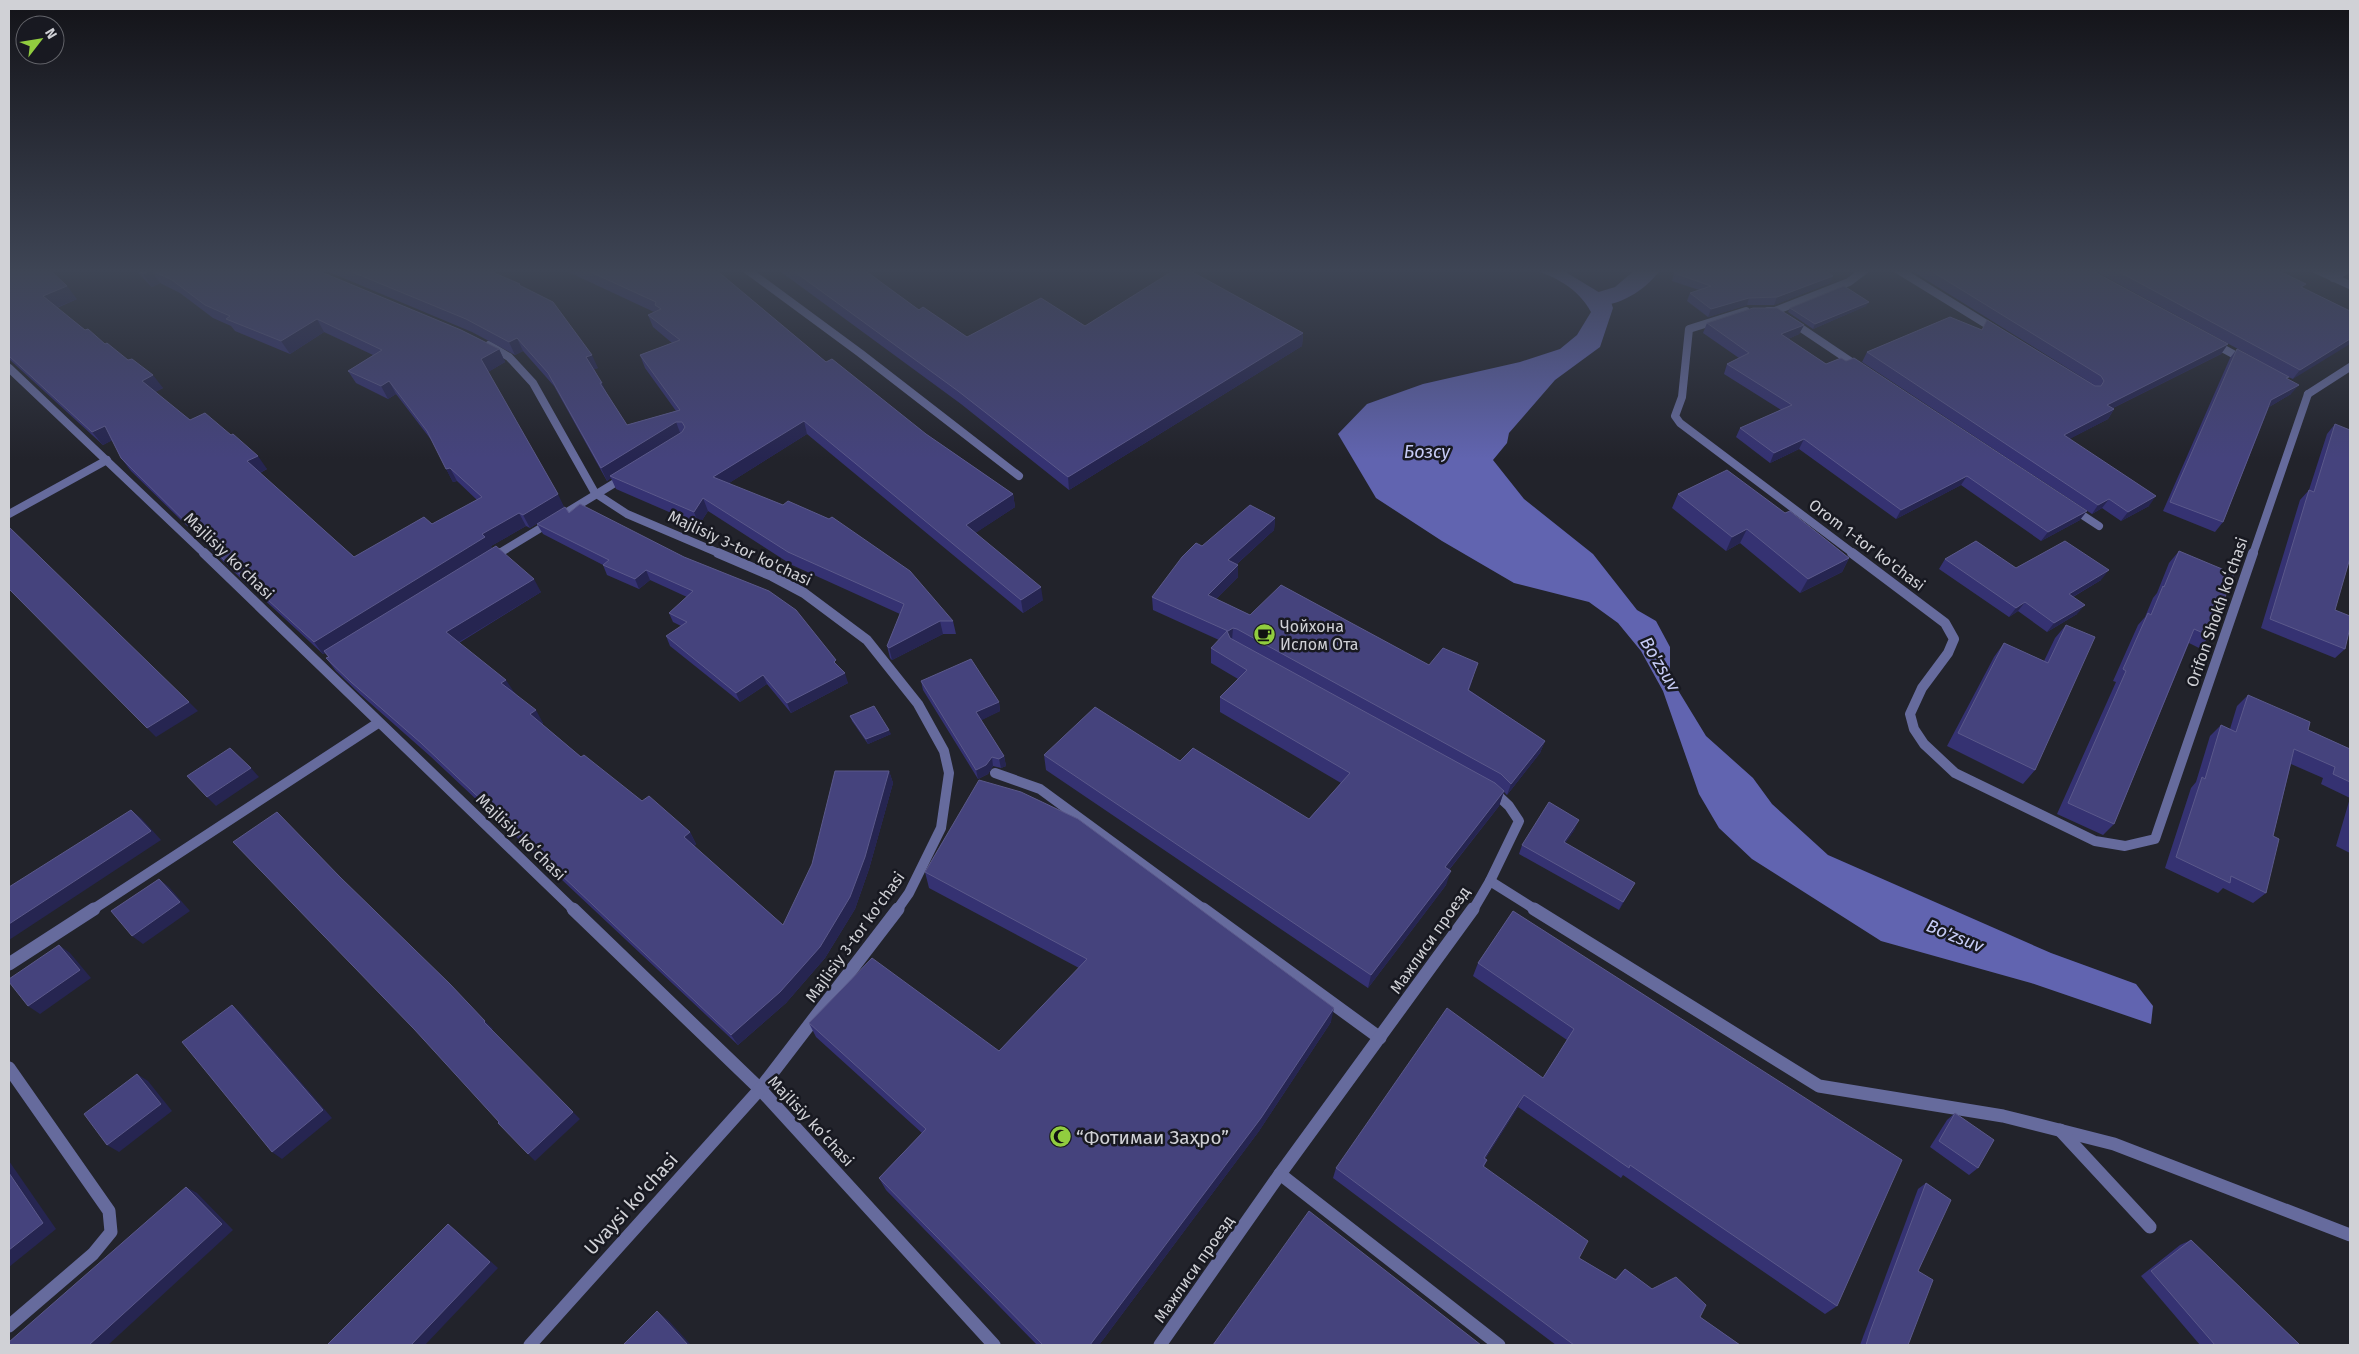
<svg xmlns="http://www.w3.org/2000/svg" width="2359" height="1354" viewBox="0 0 2359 1354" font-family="'Fira Sans',sans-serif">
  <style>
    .water { fill: #6164b0 }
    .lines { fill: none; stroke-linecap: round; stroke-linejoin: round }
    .canal { fill: #6164b0; fill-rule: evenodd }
    .service-far1 { stroke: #666b9d; stroke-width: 10 }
    .service { stroke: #666b9d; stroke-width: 13 }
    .minor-far2 { stroke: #666b9d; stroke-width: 8 }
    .minor-far1 { stroke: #666b9d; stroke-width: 10 }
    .minor { stroke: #666b9d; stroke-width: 13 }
    .tertiary { stroke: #666b9d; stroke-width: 8 }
    .wall { fill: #353272 }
    .shaded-wall { fill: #262551 }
    .building { fill: #45437d; stroke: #5b598b }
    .labels { text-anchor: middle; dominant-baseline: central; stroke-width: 5; stroke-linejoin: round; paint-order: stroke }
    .street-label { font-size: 16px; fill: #d0d1d6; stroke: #181921 }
    .poi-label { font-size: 16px; fill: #d0d1d6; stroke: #181921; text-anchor: start }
    .water-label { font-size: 18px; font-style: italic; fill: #c6cbf5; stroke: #181921 }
    .near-poi-label { font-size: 19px; fill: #d0d1d6; stroke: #181921; text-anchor: start }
    .near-street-label { font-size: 19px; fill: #d0d1d6; stroke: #181921 }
  </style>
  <rect width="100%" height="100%" fill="#22232b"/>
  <path class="water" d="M1528,269L1564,271L1610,299L1613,308L1600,347L1555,380L1509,433L1507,443L1493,460L1524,499L1593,554L1637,610L1656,621L1670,647V677L1706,736L1753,778L1772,804L1828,855L2051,953L2136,984L2153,1006L2151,1024L2031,983L1881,941L1752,859L1719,828L1699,794L1663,691L1641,651L1618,623L1589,602L1514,583L1442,541L1376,498L1338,434L1367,404L1423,384L1520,362L1560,349L1577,335L1591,312C1579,289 1553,274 1528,269Z"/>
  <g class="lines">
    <path class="canal" d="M1636,269H1661C1647,289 1616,310 1592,304L1589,299L1592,294L1615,287Z"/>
    <path class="service-far1" d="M1490,881L1536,910"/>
    <g class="service">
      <path d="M1534,909L1819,1086L2003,1116L2114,1144L2350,1235"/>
      <path d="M2060,1130L2150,1227"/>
      <path d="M1280,1174L1499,1345"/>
    </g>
    <g class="minor-far2">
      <path d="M746,269L860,353L1019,476"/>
      <path d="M1897,269L1996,330"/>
      <path d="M1746,311L1689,329L1682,397L1675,416L1680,423L1854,554"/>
      <path d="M1768,311H1775L1849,282L1866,269"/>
      <path d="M1792,322L1859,367"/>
      <path d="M2213,343L2244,360"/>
      <path d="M489,345L509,357L533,383L595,493L627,514L721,554"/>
      <path d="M9,368L205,554"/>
      <path d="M2308,394L2350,367"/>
      <path d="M2073,509L2099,526"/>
      <path d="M9,514L107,460"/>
      <path d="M498,554L623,478"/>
      <path d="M2253,554L2308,394"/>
    </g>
    <g class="minor-far1">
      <path d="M204,553L574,910"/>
      <path d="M718,553L772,576L804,593L867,640L918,704L944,751L949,773L941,828L909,893L897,910"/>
      <path d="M1852,553L1945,623L1954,639L1948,653L1922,688L1910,714L1914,729L1924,744L1955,773L2095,841L2125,846L2155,839L2253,553"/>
      <path d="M490,559L500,553"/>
      <path d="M995,773L1040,789L1205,910"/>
      <path d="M92,910L378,723"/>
      <path d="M1473,910L1490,881L1519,821L1509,806L1492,790"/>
    </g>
    <g class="minor">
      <path d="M573,909L760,1089L994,1345"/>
      <path d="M1203,909L1380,1038"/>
      <path d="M9,964L94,909"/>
      <path d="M9,1068L109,1211L111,1232L93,1254L9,1326"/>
      <path d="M530,1345L760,1089L898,909"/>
      <path d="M1160,1345L1280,1174L1473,909"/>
    </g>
    <g class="tertiary">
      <path d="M2315,269L2350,285"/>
      <path d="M2333,278L2348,269"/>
    </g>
  </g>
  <g class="wall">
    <path d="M9,269L77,299L57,308L85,330L105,344L163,388L155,392L190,420L267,469L260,473L354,557L432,524L477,500L457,481L453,482L432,441L396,394L388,399L356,383L348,371L373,355L324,332L290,354L235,331L231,326L213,318L180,293L160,283L152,287L134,269H314L499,349L505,362L488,372L564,507L530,528L526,526L491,546L492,549L541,592L459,643L514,692L543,723L542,724L581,757L642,801L690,832L696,844L694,846L783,925L889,771L893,783L869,869L855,909L825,958L786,1003L738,1045L430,756L361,695L336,671L326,658L328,657L325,653L323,654L233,571L131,471L121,458L112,440L103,445L9,359Z"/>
    <path d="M322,269H485L521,286L598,368L594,369L607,394L627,425L676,411L645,368L640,355L672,343L653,327L648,315L654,312L562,269H715L826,362L926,434L1013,494L1015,507L975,533L1043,600L1023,613L807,434L729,483L953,621L956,634H943L892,660L890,658L887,646L900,614L792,565L708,511L699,525L616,489L611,478L607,481L554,386L523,351L515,355L472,332Z"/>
    <path d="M777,269H863L919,310L967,337L1085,326L1303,333L1302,346L1069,490L961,404Z"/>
    <path d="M1909,269H2089L2228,344L2221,354L2113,408L2114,409L2108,419L2069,439L2149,506L2121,521L2102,508L2092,514L1862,362L1867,352L1982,330L1987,320L2096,386Z"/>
    <path d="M2091,269H2275L2303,288L2350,311L2293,379L2288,377L2287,378L2291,394L2269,407L2223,522L2215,532L2163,511L2230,358L2237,349L2260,361Z"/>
    <path d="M1825,271L1830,283L1774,305H1747L1708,317L1687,301L1690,293L1699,290L1672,281L1674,273Z"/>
    <path d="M1866,306L1813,329L1788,312L1790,308Z"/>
    <path d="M1707,323L1804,325L1799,334L1788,339L1826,364L2080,520L2041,541L1961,485L1896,519L1799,449L1770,463L1736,437L1740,428L1781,410L1724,374L1727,364L1739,358L1703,333Z"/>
    <path d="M2335,424V610L2345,649L2335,658L2261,628L2300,500L2309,490L2327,434Z"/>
    <path d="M1678,494L1785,513L1849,558L1842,572L1800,593L1740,543L1726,551L1672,508Z"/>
    <path d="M569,513L838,666L848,683L791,713L767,684L740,702L670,646L666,636L681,626L673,622L669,613L687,597L650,580L639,589L607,575L603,565L543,534L537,524Z"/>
    <path d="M1275,518L1274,530L1237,564L1238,577L1216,599L1250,615L1429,665L1474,675L1469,690L1545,741L1540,753L1507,795L1504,792L1499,806L1449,870L1446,885L1368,988L1046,770L1044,755L1180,761L1309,819L1341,783L1220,712V697L1238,679L1211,663V648L1219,640L1153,610L1152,597L1202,546Z"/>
    <path d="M2179,551L2210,636L2199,648L2189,643L2114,824L2103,835L2057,814L2116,682L2113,681L2138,625L2145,617L2153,598L2157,593L2169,563Z"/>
    <path d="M1945,559L2016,568L2101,580L2073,597L2077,614L2047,632L2018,611L2009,617L1939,569Z"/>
    <path d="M2066,625L2035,770L2023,784L1947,746L1994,657L2004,643L2044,661L2055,638Z"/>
    <path d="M921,681L999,702L1000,711L981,720L1004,756L1006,766L1001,768L993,766L988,774L978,779L923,690Z"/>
    <path d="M2248,695L2308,730L2350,749V853L2336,846L2350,798L2321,784L2323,778L2291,764L2273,836L2266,893L2253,903L2223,888L2218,893L2165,868L2191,788L2196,782L2210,736L2221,725L2230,729L2237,706Z"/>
    <path d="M850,716L891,734L868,744L852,721Z"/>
    <path d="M1575,829L1565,843L1635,883L1619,910L1519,854L1522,845Z"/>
    <path d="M925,872L1331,1022L1259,1131L1099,1345H1037L886,1190L879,1178L922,1133L816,1037L809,1023L999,1051L1079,968L929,888Z"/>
    <path d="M1513,911L1837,1306L1825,1314L1623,1175L1621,1178L1518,1107L1485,1159L1487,1160L1484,1167L1579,1258L1615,1279L1625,1269L1652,1289L1700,1317L1740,1345H1556L1333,1178L1336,1168L1543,1078L1567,1040L1473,976L1478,963Z"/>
    <path d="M1955,1113L1978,1168L1969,1175L1930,1147L1947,1120Z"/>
    <path d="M1926,1183L1918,1271L1908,1345H1860L1918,1189Z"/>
    <path d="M2191,1240L2300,1345H2200L2141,1276L2180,1245Z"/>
  </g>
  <g class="shaded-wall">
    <path d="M968,269H974L968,272Z"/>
    <path d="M151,270L160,283L152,287L143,274Z"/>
    <path d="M1833,276L1830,283L1774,305L1777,297Z"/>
    <path d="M67,286L77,299L53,309L43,296Z"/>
    <path d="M1749,298L1747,305L1708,317L1711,309Z"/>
    <path d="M1869,302L1866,306L1813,329L1815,324Z"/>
    <path d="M317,319L324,332L290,354L281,341Z"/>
    <path d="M1804,325L1799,334L1777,344L1781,334Z"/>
    <path d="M1303,333L1302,346L1069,490L1068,477Z"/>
    <path d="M517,338L523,351L515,355L509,342Z"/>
    <path d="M2350,339V344L2293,379L2300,370Z"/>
    <path d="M2228,344L2221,354L2101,414L2107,405Z"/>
    <path d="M499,349L505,362L488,372L481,359Z"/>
    <path d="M592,355L598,368L592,370L586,357Z"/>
    <path d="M153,375L163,388L151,394L142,381Z"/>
    <path d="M389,381L396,394L388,399L381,386Z"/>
    <path d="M600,383H602L608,396Z"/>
    <path d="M2299,385L2291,394L2264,410L2271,400Z"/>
    <path d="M2114,409L2108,419L2058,445L2064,435Z"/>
    <path d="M804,421L807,434L718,490L713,477Z"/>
    <path d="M676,422L681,435L610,476L611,478L607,481L601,468Z"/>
    <path d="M105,426L115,439L103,445L92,432Z"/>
    <path d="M1804,439L1799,449L1770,463L1774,453Z"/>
    <path d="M258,456L267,469L257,474L247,461Z"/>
    <path d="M450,468L457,481L453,482L446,469Z"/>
    <path d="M1967,476L1961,485L1896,519L1901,510Z"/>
    <path d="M558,494L564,507L530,528L523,515Z"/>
    <path d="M1013,494L1015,507L968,538L966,525Z"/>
    <path d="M2156,496L2149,506L2121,521L2128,512Z"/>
    <path d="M703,498L708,511L699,525L694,512Z"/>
    <path d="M2109,499L2102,508L2092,514L2098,505Z"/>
    <path d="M2087,511L2080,520L2041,541L2048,532Z"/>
    <path d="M519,513L526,526L491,546L493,550L324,651L325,653L323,654L314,642L482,534Z"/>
    <path d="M1275,518L1274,530L1228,572V560Z"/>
    <path d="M1747,529L1740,543L1726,551L1732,537Z"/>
    <path d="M1849,558L1842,572L1800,593L1808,579Z"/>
    <path d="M1238,565V577L1208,607V595Z"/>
    <path d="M646,570L650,580L639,589L635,579Z"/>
    <path d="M2109,570L2101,580L2062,603L2069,594Z"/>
    <path d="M534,579L541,592L454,645L446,632Z"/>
    <path d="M1041,587L1043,600L1023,613L1021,600Z"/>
    <path d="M2025,602L2018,611L2009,617L2016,608Z"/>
    <path d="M2085,605L2077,614L2047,632L2054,623Z"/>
    <path d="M940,621L943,634L892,660L889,648Z"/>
    <path d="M1233,628L1232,640L1227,643L1228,631Z"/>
    <path d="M845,673L848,683L791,713L787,703Z"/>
    <path d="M763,675L767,684L740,702L736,693Z"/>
    <path d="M506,680L514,692L501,683Z"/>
    <path d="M189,702L198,711L156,737L147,728Z"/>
    <path d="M999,702L1000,711L978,722L976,712Z"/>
    <path d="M536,710L543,723L538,727L530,714Z"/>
    <path d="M889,730L891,734L868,744L866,739Z"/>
    <path d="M1545,741L1540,753L1507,795L1511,784Z"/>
    <path d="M1004,756L1006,766L1001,768L999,759Z"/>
    <path d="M992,757L993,766L988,774L978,779L976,770Z"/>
    <path d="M251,768L259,777L216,806L207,797Z"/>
    <path d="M889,771L893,783L869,869L855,909L825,958L786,1003L738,1045L731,1035Z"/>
    <path d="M1504,791L1499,806L1440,881L1445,867Z"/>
    <path d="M131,810L141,818L161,840L9,940V924Z"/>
    <path d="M1579,820L1575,829L1560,851L1564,842Z"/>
    <path d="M690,832L696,844L690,849L684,837Z"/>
    <path d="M1451,871L1446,885L1368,988L1371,975Z"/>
    <path d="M159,879L169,887L190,911L143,944L132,936Z"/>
    <path d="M1635,883L1630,892L1619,910L1623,902Z"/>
    <path d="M59,945L70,953L91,978L40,1014L28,1006Z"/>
    <path d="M232,1005L241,1013L332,1118L282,1159L272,1152Z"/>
    <path d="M1334,1008L1331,1022L1259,1131L1099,1345H1090Z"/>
    <path d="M485,1021L493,1029L491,1030L484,1022Z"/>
    <path d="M137,1074L148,1081L172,1111L119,1152L107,1145Z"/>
    <path d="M1524,1095L1518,1107L1479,1168L1484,1158Z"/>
    <path d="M573,1112L580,1119L535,1161L528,1154Z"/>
    <path d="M9,1161L56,1229L9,1267Z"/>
    <path d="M186,1187L197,1193L233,1230L108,1345H89Z"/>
    <path d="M448,1224L456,1230L498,1268L425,1345H411Z"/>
    <path d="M657,1311L669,1321L691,1345H688Z"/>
  </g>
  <g class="building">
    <path d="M9,269H49L67,286L43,296L85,330L88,329L105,344L107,343L128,360L132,359L153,375L142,381L190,420L205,413L231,435L233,434L258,456L247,461L354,557L424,517L432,524L482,497L450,468L446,469L427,431L389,381L381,386L348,371L382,350L317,319L281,341L226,319L230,316L205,305L172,280L151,270L143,274L138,269H314L461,330L499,349L481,359L558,494L523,515L519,513L482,534L485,537L314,642L222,558L121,458L105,426L92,432L9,356Z"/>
    <path d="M345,269H485L520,284L519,285L553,302L592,355L586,357L602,383H600L627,425L680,410L640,355L680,340L648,315L661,309L655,305L656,302L584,269H715L826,362L832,359L926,434L1013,494L966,525L1041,587L1021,600L804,421L713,477L783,505L788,501L829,519L832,517L910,571L953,621H940L889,648L887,646L904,604L788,552L703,498L694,512L610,476L682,432L685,427L682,422H676L601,468L548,373L517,338L509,342L466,319Z"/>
    <path d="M791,269H863L919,310L923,307L967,337L1041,298L1085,326L1176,269H1187L1303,333L1068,477L958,391Z"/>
    <path d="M1677,269H1823L1833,276L1777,297L1749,298L1711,309L1690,293L1711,286L1674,273Z"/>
    <path d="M1928,269H2089L2228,344L2107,405L2114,409L2064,435L2156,496L2128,512L2109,499L2098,505L1867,352L1950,317L1982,330L1987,320L2095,386H2101L2104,381L2101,376Z"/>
    <path d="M2114,269H2275L2306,284L2301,287L2350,311V339L2300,370Z"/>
    <path d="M1844,286L1869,302L1815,324L1790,308Z"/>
    <path d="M1753,308H1777L1804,325L1781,334L1826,364L1841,358L1846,361L1854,358L2087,511L2048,532L1967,476L1901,510L1804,439L1774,453L1740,428L1792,405L1727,364L1749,353L1707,323Z"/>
    <path d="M2237,349L2289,377L2286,378L2299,385L2271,400L2223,522L2170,502Z"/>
    <path d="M2335,424L2350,430V558L2335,610L2350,616V627L2345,649L2270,619L2309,490L2314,492Z"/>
    <path d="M1727,470L1785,513L1790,511L1849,558L1808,579L1747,529L1732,537L1678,494Z"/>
    <path d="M580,504L684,557L769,591L796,610L836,660L834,662L845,673L787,703L763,675L736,693L666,636L687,622L669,613L693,591L646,570L635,579L603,565L609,560L537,524L565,507L569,513Z"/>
    <path d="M1250,505L1275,518L1228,560L1238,565L1208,595L1250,615L1281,585L1429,665L1443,648L1478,663L1468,690L1545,741L1511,784L1501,774L1237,629L1233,628L1228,631L1152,597L1182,557L1196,543L1202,546Z"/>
    <path d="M9,527L189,702L147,728L9,589Z"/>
    <path d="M1976,541L2016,568L2065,541L2109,570L2069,594L2085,605L2054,623L2025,602L2016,608L1945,559Z"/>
    <path d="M496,546L534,579L446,632L506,680L501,683L536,710L530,714L581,757L584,755L642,801L649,796L690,832L684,837L783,925L812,864L835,771H889L865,857L850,897L820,947L780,992L731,1035L421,743L351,682L326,658L329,657L324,651Z"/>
    <path d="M2179,551L2234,574L2210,636L2194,629L2114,824L2068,803L2126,671L2123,669L2148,613L2151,615L2163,586L2164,587Z"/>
    <path d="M2066,625L2095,637L2035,770L1958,733L2004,643L2048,663Z"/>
    <path d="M1227,631L1230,638L1495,783L1504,791L1445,867L1451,871L1371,975L1044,755L1095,707L1180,761L1193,748L1309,819L1350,773L1220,697L1247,670L1211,648Z"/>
    <path d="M971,659L999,702L976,712L1004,756L999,759L992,757L986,765L976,770L921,681Z"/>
    <path d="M2248,695L2310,722L2308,730L2350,749V782L2333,774L2335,767L2294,749L2273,836L2279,839L2266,893L2231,876L2230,883L2176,857L2202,777L2205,779L2221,725L2236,732Z"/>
    <path d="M874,706L889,730L866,739L850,716Z"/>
    <path d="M230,748L251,768L207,797L187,776Z"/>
    <path d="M979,780L1021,792L1078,819L1334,1008L1261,1118L1090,1345H1043L879,1178L926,1129L809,1023L872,958L999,1051L1087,959L925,872Z"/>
    <path d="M1549,802L1579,820L1564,842L1635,883L1623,902L1522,845Z"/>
    <path d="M131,810L151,831L9,924V887Z"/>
    <path d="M277,812L340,877L450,984L485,1021L484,1022L573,1112L528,1154L498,1123L499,1122L414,1029L233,842Z"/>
    <path d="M159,879L180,902L132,936L111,911Z"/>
    <path d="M1513,911L1902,1160L1837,1306L1630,1165L1629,1168L1524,1095L1484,1158L1487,1160L1483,1166L1588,1241L1579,1258L1616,1280L1625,1269L1652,1289L1676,1277L1706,1305L1700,1317L1740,1345H1574L1336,1168L1447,1008L1543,1078L1574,1029L1478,963Z"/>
    <path d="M59,945L80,970L28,1006L9,982V979Z"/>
    <path d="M232,1005L323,1110L272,1152L182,1042Z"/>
    <path d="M137,1074L161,1104L107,1145L84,1114Z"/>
    <path d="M1955,1113L1994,1140L1978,1168L1939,1141Z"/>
    <path d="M9,1173L43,1223L9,1250Z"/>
    <path d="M1926,1183L1951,1200L1918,1271L1933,1280L1908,1345H1866L1870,1332Z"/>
    <path d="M186,1187L222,1224L89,1345H9V1342Z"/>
    <path d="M1309,1211L1481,1345H1213Z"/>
    <path d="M448,1224L490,1262L411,1345H327Z"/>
    <path d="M2191,1240L2300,1345H2215L2151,1271Z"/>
    <path d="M657,1311L688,1345H623Z"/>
  </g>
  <linearGradient id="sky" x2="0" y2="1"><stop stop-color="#131318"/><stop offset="0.59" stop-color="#3e4555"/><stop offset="1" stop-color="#3e4555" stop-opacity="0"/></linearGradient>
  <rect width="2359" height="459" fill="url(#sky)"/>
  <defs>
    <symbol id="cafe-disc" viewBox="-11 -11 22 22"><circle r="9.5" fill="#91cd3f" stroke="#181921"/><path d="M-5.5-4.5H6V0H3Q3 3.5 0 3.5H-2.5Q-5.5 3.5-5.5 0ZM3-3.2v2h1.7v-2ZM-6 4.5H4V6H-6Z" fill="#111"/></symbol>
    <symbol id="mosque-disc" viewBox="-11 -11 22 22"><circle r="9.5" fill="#91cd3f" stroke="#181921"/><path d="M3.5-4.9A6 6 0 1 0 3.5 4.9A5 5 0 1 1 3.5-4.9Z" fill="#111"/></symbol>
  </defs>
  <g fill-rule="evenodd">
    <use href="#cafe-disc" x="1252" y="622" width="25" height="25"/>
    <use href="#mosque-disc" x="1048" y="1124" width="25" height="25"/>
  </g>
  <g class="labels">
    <g class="street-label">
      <text transform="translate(1867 545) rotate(37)">Orom 1-tor ko'chasi</text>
      <text transform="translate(740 548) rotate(25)">Majlisiy 3-tor ko'chasi</text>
      <text transform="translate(229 556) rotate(44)">Majlisiy koʻchasi</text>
      <text transform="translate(2217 612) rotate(-71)">Orifon Shokh koʻchasi</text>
      <text transform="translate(521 837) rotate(44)">Majlisiy koʻchasi</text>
      <text transform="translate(855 937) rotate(-54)">Majlisiy 3-tor ko'chasi</text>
      <text transform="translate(1430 940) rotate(-55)">Мажлиси проезд</text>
      <text transform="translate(811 1121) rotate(47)">Majlisiy koʻchasi</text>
      <text transform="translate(1194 1269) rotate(-55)">Мажлиси проезд</text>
    </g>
    <g class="poi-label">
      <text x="1280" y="626">Чойхона<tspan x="1280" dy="18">Ислом Ота</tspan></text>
    </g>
    <g class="water-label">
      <text x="1427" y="452">Бозсу</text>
      <text transform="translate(1660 664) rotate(59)">Bo'zsuv</text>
      <text transform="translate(1955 936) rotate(22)">Bo'zsuv</text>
    </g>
    <g class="near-poi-label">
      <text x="1076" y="1137">“Фотимаи Заҳро”</text>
    </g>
    <g class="near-street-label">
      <text transform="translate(631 1204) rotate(-48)">Uvaysi ko'chasi</text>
    </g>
  </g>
  <rect width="2359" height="1354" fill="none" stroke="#d0d1d6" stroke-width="20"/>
  <g transform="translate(40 40) rotate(59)"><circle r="24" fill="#181921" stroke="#626369"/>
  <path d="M0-4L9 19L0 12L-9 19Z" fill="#91cd3f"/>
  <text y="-8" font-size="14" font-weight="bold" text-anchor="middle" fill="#d0d1d6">N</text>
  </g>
</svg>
